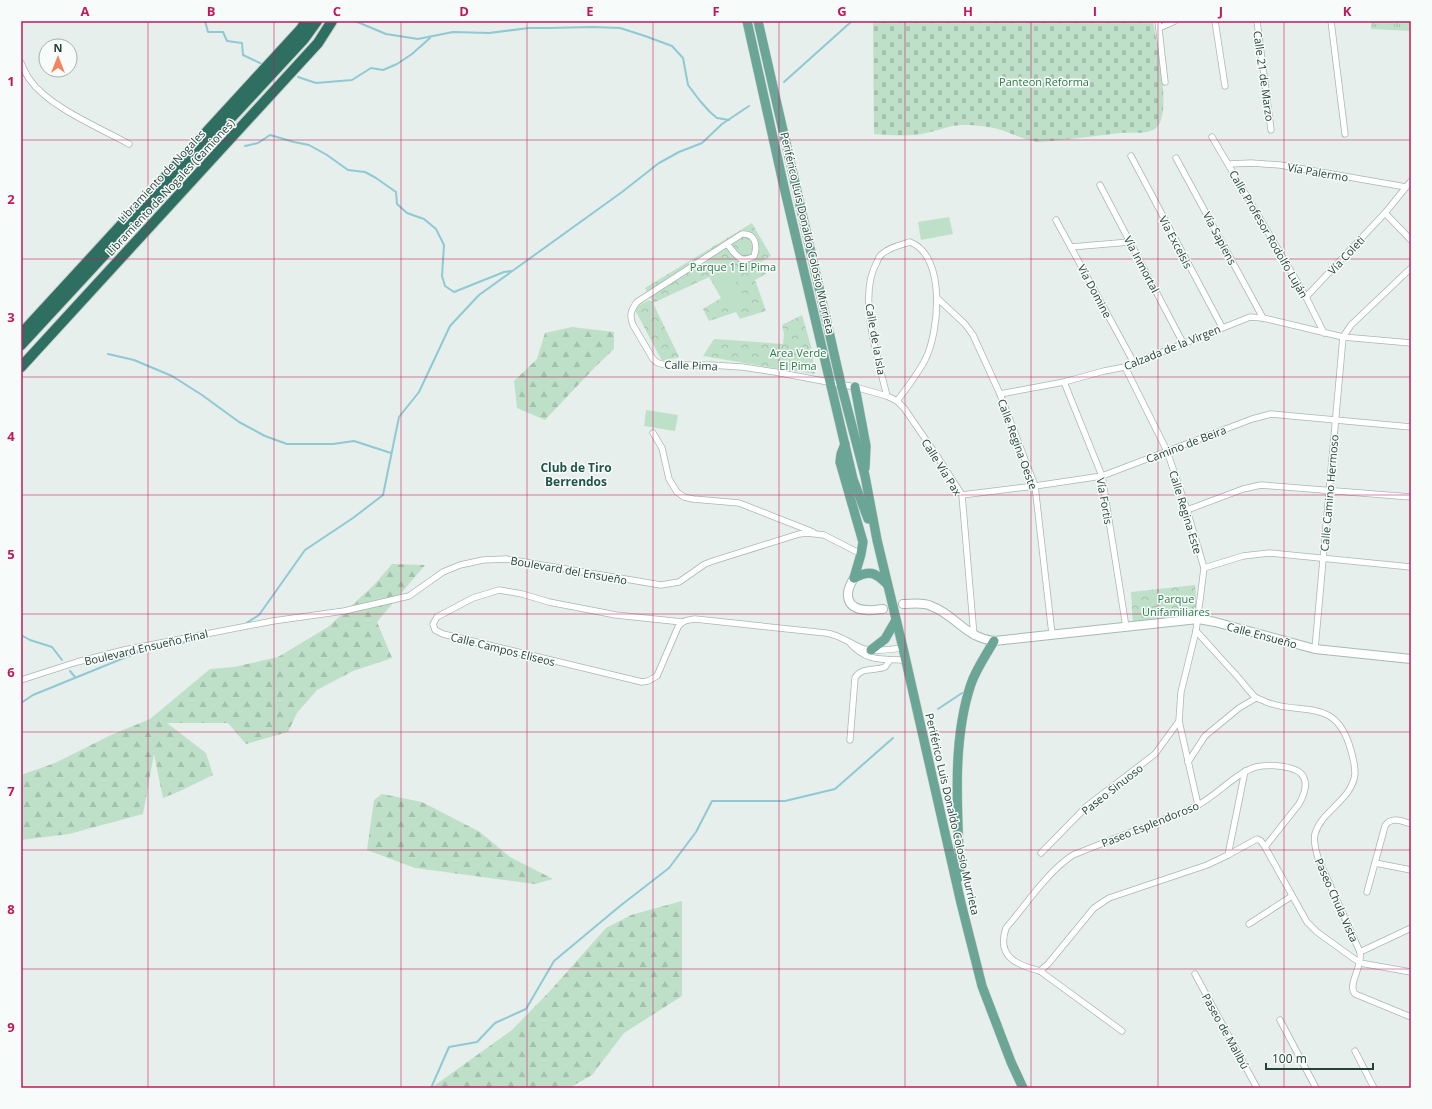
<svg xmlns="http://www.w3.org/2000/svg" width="1432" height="1109" viewBox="0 0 1432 1109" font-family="'Open Sans',sans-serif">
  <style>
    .grass { fill: url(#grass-tufts) }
    .forest { fill: url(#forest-firs) }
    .cemetery { fill: url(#cemetery-stones) }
    .park { fill: url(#park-crowns) }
    .pitch { fill: #bfe0c8 }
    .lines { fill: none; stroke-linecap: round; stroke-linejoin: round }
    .stream { stroke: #8ec9d4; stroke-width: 2 }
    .street-casing { stroke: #a8b8b2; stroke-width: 7 }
    .secondary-casing { stroke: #a4bbb3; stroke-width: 10 }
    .primary-casing { stroke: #c2cac8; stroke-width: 10 }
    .highway-casing { stroke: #c2cac8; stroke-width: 12 }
    .street { stroke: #fff; stroke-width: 5.5 }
    .secondary { stroke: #fff; stroke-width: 8 }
    .primary { stroke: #6aa596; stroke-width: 9 }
    .highway { stroke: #2f6f62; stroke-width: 10 }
    .grid { fill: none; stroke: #c2185b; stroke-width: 1; stroke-opacity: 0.55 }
    .labels { text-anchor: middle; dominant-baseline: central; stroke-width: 3; stroke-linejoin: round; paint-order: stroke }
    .street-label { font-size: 11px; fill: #24423a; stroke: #f7fbf9 }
    .park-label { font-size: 11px; fill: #2d7a4b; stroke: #f7fbf9 }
    .neighbourhood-label { font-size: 12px; font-weight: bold; fill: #1f5548; stroke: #f7fbf9 }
    .neatline { fill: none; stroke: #c2185b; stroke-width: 1.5 }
    .grid-label { font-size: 13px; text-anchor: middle; font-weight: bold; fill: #c2185b }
  </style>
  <defs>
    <pattern id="grass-tufts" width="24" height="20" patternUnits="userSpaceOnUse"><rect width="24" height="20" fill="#bfe0c8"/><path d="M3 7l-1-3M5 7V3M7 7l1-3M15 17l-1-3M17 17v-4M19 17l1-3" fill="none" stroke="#a4c1ad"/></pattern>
    <pattern id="forest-firs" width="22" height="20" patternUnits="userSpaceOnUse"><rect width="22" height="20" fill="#bfe0c8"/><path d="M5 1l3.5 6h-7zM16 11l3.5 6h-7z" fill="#a4c1ad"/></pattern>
    <pattern id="cemetery-stones" width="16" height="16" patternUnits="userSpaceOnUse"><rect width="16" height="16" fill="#bfe0c8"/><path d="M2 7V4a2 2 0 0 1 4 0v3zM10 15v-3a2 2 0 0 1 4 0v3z" fill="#a4c1ad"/></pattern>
    <pattern id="park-crowns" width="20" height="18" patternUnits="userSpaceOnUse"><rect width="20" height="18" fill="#bfe0c8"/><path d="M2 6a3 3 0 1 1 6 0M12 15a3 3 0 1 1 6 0" fill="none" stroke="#a4c1ad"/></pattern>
  </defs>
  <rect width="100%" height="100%" fill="#e6efeb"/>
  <path class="grass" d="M1371,21H1411V31L1371,29Z"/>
  <g class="forest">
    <path d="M572,327L614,332V349L596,366L545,420L517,408L514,381L537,359L545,333Z"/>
    <path d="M392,564L425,565L377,622L392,658L353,671L317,690L297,713L288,732L246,744L228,723H167L206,753L213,775L180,791L163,798L154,754L143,814L69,834L21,840V775L55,763L111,735L150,719L210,669L234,667L278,657L328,627L374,585Z"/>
    <path d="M382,794L422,802L480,832L510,857L553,879L535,884L415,868L367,850L374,800Z"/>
    <path d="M682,901V996L624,1033L592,1075L569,1088H431L512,1030L550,991L606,928L631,915Z"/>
  </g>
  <path class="cemetery" d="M873,21H1153C1156,42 1173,114 1156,128C1147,135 1131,132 1120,133C1093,136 1066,140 1039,142C1027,141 1018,136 1007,132C994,127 979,125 965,125C948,125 941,130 926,133C909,137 891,135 874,134Z"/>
  <g class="park">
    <path d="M752,223L771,256L758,264L766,274L755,280L766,311L740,319L736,312L709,321L703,309L721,298L709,277L653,303L679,357L662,361L634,308L649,300L653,302L645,288Z"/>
    <path d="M802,315L811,346L815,374L780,369L703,356L714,339L783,344L784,334L782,325Z"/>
    <path d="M1195,585L1198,619L1133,625L1131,592Z"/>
  </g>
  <g class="pitch">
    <path d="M949,217L953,234L921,240L918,222Z"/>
    <path d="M726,266L747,301L728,310L708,272Z"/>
    <path d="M646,410L678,415L675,431L644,426Z"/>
  </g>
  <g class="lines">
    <g class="stream">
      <path d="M205,21L208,32H223L227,41L242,43L243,55L264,65"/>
      <path d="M355,21L386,34L418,39L453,32L489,33L529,28H548L593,27L620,28L645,36L672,46L683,58L688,85L700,101L710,112L717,118L729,120"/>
      <path d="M298,77L316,83L352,80L371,68L383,70L397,64L412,54L430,38"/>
      <path d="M784,82L852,21"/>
      <path d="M245,146L258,143L270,135L294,142L309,145L327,155L348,170L365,172L376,178L396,192L397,204L407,213L424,219L436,229L444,245L442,276L445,286L454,292L504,272L511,271"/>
      <path d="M108,354L134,360L172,376L202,395L239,422L265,436L287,444H333L354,441L391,453"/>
      <path d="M245,624L259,615L305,550L353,518L383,495L399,417L419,392L450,326L479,295L622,192L659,163L679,152L702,143L722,124L749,106"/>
      <path d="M21,635L30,640L52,647L62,660"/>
      <path d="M70,671L75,677"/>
      <path d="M21,703L33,695L146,649L186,642L207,636"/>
      <path d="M938,709L962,693"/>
      <path d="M431,1088L449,1047L477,1042L495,1023L526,1009L554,961L620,906L669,868L696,832L712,801H785L835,789L893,738"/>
    </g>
    <defs>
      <g id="street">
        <path d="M1158,21L1165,82"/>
        <path d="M1215,21L1225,86"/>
        <path d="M1257,21L1271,130"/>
        <path d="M1331,21L1345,134"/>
        <path d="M1159,28L1175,21"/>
        <path d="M21,63C24,69 26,75 30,80C49,107 100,128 129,144"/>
        <path d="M1212,137L1306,297L1324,333"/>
        <path d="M1131,156L1222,327"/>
        <path d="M1176,158L1263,318"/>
        <path d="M1229,164L1251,163L1280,165L1406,187"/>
        <path d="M1411,181L1385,213L1411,240"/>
        <path d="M1100,185L1183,343"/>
        <path d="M1056,220L1134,363"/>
        <path d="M727,244C736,254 740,265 754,256C758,245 755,233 742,234L637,302C631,310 629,315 633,325L653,359L658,363L665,365H710L742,367L775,372L855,387L887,396L897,401L904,408L935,453L962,495L974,636"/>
        <path d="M1071,247L1130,242"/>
        <path d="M1306,297L1385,213"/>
        <path d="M937,298L965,324L973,335L1000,394L1035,486L1052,634"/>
        <path d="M1064,382L1102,476L1126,627"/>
        <path d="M1000,394L1064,382L1104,371L1125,367L1250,317L1263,318L1343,337L1411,343"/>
        <path d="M887,396C878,359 857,296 877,262C878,259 879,256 882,254C890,247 900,245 910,242C947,256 939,333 925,360C917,375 907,388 897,401"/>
        <path d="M653,433L662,448L669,479L677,492L684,497L693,499L739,503L813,532"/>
        <path d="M962,495L1035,486L1102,476L1252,419L1271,414L1411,427"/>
        <path d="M1187,510L1243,489L1261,485L1411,497"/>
        <path d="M1204,568L1243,556L1269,553L1411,567"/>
        <path d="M682,622L616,615L549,602L522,594L499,590L473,598L437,617L433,624L435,630L443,634L642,682L648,681L657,676L678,627C683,620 688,620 695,619L826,633C840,635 851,644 864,649C876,652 891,649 903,648"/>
        <path d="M1196,631C1210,646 1223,661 1237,676C1243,683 1249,691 1255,697C1258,699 1263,700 1266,702C1301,716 1333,697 1349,744C1352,753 1355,765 1355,774C1352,800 1321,811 1315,834C1313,842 1316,850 1318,858L1360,952C1363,966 1347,985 1355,994L1411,1017"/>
        <path d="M850,643C866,662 883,659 906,660"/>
        <path d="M1315,649L1343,337L1351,325L1411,268"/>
        <path d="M21,680L77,662L124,650L273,621L344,611L409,596L443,572L460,565L483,560L506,559L661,585L679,582L705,564L713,561L799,534L807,533L824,535L861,554"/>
        <path d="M1179,721L1198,805"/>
        <path d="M850,740L855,678C860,667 875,671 885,667L890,660"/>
        <path d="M1188,762L1205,736L1239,708L1256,698"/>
        <path d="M1265,847L1299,804C1303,797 1308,787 1304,778C1299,765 1268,764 1256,767C1237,772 1217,795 1198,805C1182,813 1164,819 1147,826C1123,835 1098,845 1073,855C1048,871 1026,905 1006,928C996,957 1017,965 1040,971L1048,964L1094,908L1109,898L1207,865L1228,855L1257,839L1261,841L1265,847L1307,922L1317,932L1360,963L1411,972"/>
        <path d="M1041,853L1087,806L1155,754L1179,721L1181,692L1196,631L1204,568L1187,510L1167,451L1125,367"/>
        <path d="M1228,855L1245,771"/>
        <path d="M1375,863L1411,870"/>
        <path d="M1367,892L1385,826C1391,816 1402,821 1411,824"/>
        <path d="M1249,924L1292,896"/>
        <path d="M1360,952L1411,928"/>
        <path d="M1040,971L1122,1031"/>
        <path d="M1195,974L1257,1088"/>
        <path d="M1280,1020L1316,1088"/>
        <path d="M1355,1051L1374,1088"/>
      </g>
      <g id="secondary">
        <path d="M854,578C844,593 845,609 867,610C872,611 878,609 883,609"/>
        <path d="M903,604C912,604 923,602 931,606C956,615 964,637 994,641L1198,619L1215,622L1315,649L1411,659"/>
      </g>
      <g id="primary">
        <path d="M747,21L784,187L853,479L868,519"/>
        <path d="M758,21L841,384L865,476L877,540L903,648L961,903L982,986L1011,1062L1023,1088"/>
        <path d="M855,387L866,446L865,468"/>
        <path d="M845,444L841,454L840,462L863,542L861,554L854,578"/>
        <path d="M854,578C870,570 875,572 887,584"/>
        <path d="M871,650L885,639L896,620"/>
        <path d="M960,877C958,816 951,743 971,684C976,669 986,655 994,641"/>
      </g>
      <g id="highway">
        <path d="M21,334L301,29L306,21"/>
        <path d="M21,345L304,39L317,21"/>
        <path d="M21,367L318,43L332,21"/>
      </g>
    </defs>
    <use href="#street" class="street-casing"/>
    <use href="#secondary" class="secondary-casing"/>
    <use href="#primary" class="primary-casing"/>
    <use href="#highway" class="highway-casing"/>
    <use href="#street" class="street"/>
    <use href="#secondary" class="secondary"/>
    <use href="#primary" class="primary"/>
    <use href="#highway" class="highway"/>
  </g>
  <path class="grid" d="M148,21V1088M274,21V1088M401,21V1088M527,21V1088M653,21V1088M779,21V1088M905,21V1088M1031,21V1088M1158,21V1088M1284,21V1088M21,140H1411M21,259H1411M21,377H1411M21,495H1411M21,614H1411M21,732H1411M21,850H1411M21,969H1411"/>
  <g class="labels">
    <g class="street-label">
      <text transform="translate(1264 76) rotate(82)">Calle 21 de Marzo</text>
      <text transform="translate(1318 172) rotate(10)">Vía Palermo</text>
      <text transform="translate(161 176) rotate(-47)">Libramiento de Nogales</text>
      <text transform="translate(170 187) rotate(-47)">Libramiento de Nogales (Camiones)</text>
      <text transform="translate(808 233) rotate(77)">Periférico Luis Donaldo Colosio Murrieta</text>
      <text transform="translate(1269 234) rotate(60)">Calle Profesor Rodolfo Luján</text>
      <text transform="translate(1220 238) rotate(62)">Vía Sapiens</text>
      <text transform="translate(1176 242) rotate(62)">Vía Excelsis</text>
      <text transform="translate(1346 255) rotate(-47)">Vía Coleti</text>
      <text transform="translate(1142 264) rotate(62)">Vía Inmortal</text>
      <text transform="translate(1095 291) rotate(62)">Vía Domine</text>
      <text transform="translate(876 339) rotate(80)">Calle de la Isla</text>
      <text transform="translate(1172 347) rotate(-22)">Calzada de la Virgen</text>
      <text transform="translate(691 365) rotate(2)">Calle Pima</text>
      <text transform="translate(1018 444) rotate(70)">Calle Regina Oeste</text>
      <text transform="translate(1186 444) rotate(-21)">Camino de Beira</text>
      <text transform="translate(942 467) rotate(58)">Calle Vía Pax</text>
      <text transform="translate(1329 493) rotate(-85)">Calle Camino Hermoso</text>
      <text transform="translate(1105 501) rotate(80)">Vía Fortis</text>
      <text transform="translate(1186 512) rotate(73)">Calle Regina Este</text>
      <text transform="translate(569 570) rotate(10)">Boulevard del Ensueño</text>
      <text transform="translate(1262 635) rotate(15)">Calle Ensueño</text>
      <text transform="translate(146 647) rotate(-13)">Boulevard Ensueño Final</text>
      <text transform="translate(503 649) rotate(14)">Calle Campos Eliseos</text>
      <text transform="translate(1112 789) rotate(-38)">Paseo Sinuoso</text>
      <text transform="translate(953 814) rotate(77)">Periférico Luis Donaldo Colosio Murrieta</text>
      <text transform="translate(1150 824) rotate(-22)">Paseo Esplendoroso</text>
      <text transform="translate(1337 900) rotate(66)">Paseo Chula Vista</text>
      <text transform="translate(1226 1031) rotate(61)">Paseo de Malibú</text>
    </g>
    <g class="park-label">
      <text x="1044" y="81">Panteon Reforma</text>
      <text x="733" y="266">Parque 1 El Pima</text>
      <text x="798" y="352">Area Verde<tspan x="798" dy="13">El Pima</tspan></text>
      <text x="1176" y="598">Parque<tspan x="1176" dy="13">Unifamiliares</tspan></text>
    </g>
    <g class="neighbourhood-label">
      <text x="576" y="467">Club de Tiro<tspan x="576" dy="14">Berrendos</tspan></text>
    </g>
  </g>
  <rect width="1432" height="1109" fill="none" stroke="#f7fbf9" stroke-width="44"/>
  <g transform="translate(58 58)"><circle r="19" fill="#f7fbf9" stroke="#a3b1ad"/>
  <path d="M0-3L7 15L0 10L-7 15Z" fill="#f4845f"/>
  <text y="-6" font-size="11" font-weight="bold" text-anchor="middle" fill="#24423a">N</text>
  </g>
  <path d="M1266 1063v6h107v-6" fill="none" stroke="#24423a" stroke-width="2"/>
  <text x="1272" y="1063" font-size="12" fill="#24423a" stroke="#f7fbf9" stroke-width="3" paint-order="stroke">100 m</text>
  <rect x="22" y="22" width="1388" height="1065" class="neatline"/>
  <g class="grid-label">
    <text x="85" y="16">A</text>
    <text x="211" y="16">B</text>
    <text x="337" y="16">C</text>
    <text x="464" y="16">D</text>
    <text x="590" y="16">E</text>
    <text x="716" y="16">F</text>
    <text x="842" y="16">G</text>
    <text x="968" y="16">H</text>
    <text x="1095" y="16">I</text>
    <text x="1221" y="16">J</text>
    <text x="1347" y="16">K</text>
    <text x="11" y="86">1</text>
    <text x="11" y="204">2</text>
    <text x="11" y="322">3</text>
    <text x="11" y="441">4</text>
    <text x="11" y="559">5</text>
    <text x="11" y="677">6</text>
    <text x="11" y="796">7</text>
    <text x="11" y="914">8</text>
    <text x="11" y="1032">9</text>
  </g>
</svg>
